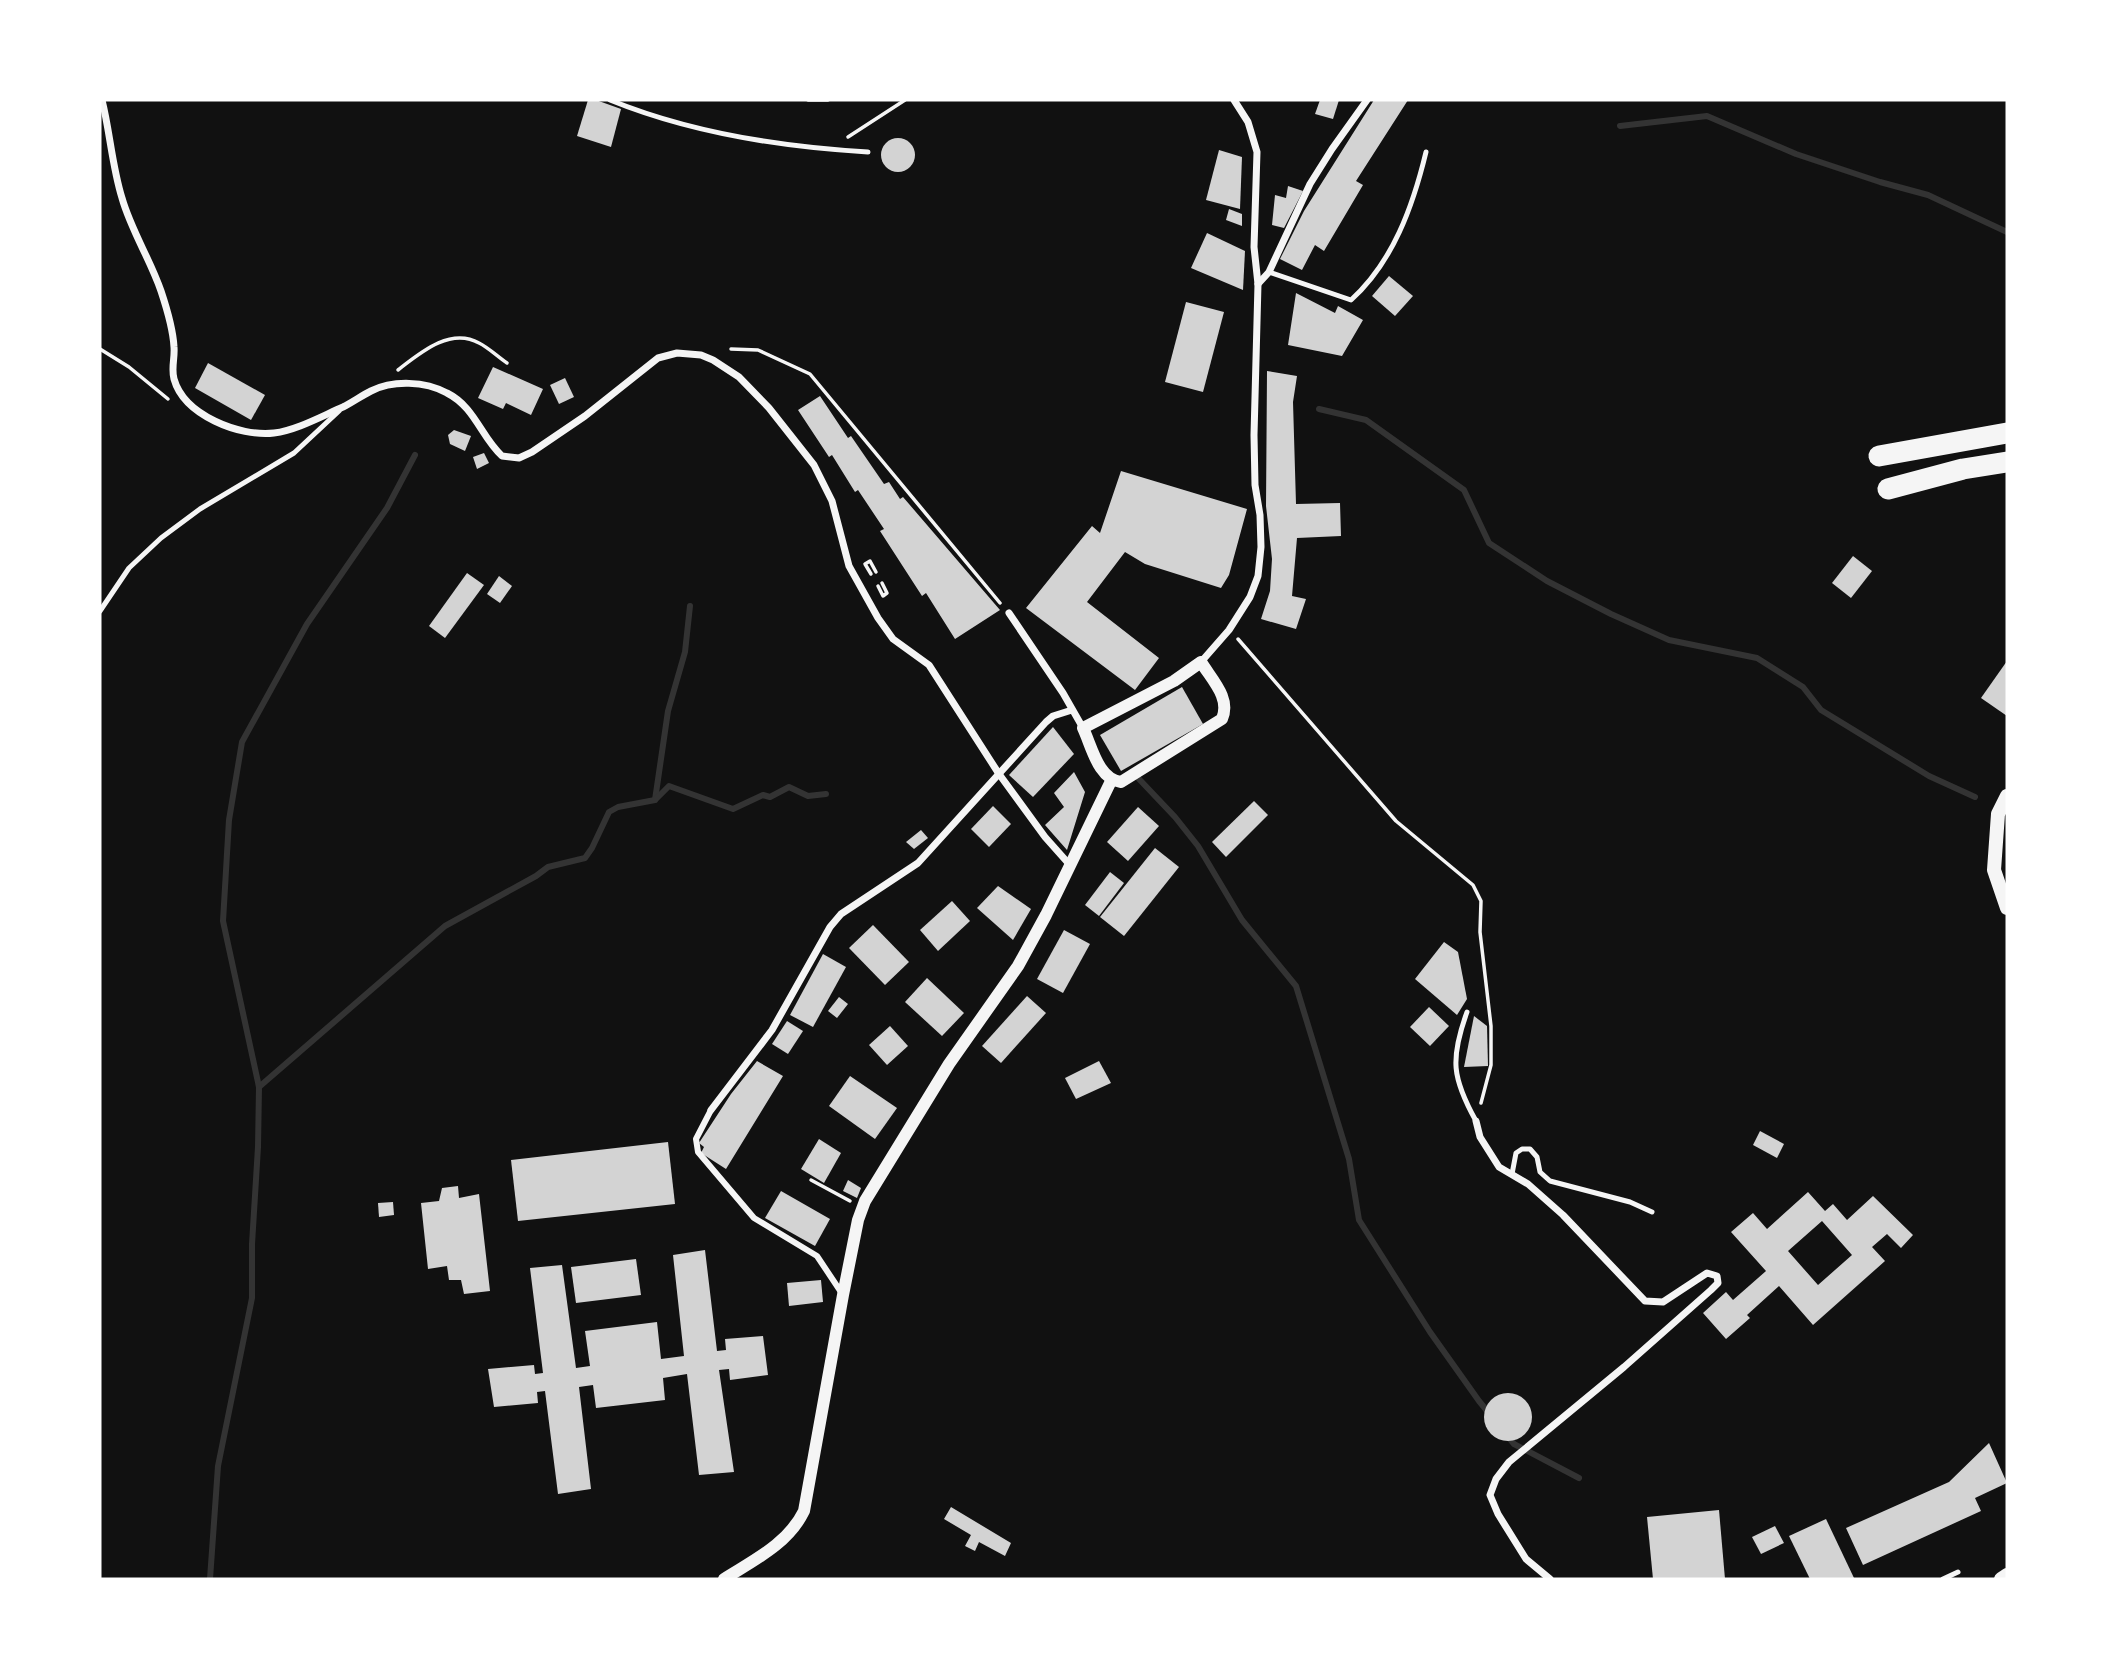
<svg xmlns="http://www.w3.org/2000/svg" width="2107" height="1679" viewBox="0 0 2107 1679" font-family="'Noto Sans',sans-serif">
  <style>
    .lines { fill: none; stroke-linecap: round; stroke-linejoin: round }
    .stream { stroke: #333; stroke-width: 6 }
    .building { fill: #d3d3d3; fill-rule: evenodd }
    .path { stroke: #f5f5f5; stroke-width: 3.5 }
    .service { stroke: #f5f5f5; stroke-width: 5 }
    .pedestrian { stroke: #f5f5f5; stroke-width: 6 }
    .minor { stroke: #f5f5f5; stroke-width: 7 }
    .tertiary { stroke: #f5f5f5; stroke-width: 12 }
    .secondary { stroke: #f5f5f5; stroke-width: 14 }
    .motorway { stroke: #f5f5f5; stroke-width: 21 }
  </style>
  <rect width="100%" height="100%" fill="#111"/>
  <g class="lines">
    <g class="stream">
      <path d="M1620,126L1707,116L1796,154L1880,182L1928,195L2007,232"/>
      <path d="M1319,409L1366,420L1464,490L1489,543L1547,581L1611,614L1669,640L1757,658L1803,687L1821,710L1929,776L1975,797"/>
      <path d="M1139,779L1175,817L1198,846L1242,920L1296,986L1349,1159L1359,1220L1430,1332L1479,1401L1514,1444L1579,1478"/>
      <path d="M655,800L668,711L685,652L690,606"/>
      <path d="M259,1087L445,926L536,876L548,867L585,858L592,848L609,812L618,807L655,800L669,786L733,809L763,795L770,797L789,787L808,796L826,794"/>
      <path d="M210,1579L218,1466L252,1298V1244L258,1147L259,1087L223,921L229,820L242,742L307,624L387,508L415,455"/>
    </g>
  </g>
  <g class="building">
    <path d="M588,100H596L621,109L611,147L577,136Z"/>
    <path d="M1320,100H1339L1333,119L1315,114Z"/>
    <path d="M1374,100H1408L1356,181L1363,185L1324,251L1315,245L1302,270L1280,259L1304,211Z"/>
    <circle cx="898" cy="155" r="17"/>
    <path d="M1219,150L1242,157L1240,209L1206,200Z"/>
    <path d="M1288,186L1303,191L1284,228L1272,225L1275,195L1286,198Z"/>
    <path d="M1229,209L1242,214V226L1226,220Z"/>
    <path d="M1207,233L1245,251L1243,290L1191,268Z"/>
    <path d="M1389,276L1413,296L1395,316L1372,296Z"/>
    <path d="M1296,293L1335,313L1338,306L1363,320L1342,356L1288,345Z"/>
    <path d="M1186,302L1224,312L1203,392L1165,382Z"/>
    <path d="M208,363L265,395L251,420L195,388Z"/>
    <path d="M493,367L543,389L531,415L506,403L503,409L478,398Z"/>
    <path d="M1267,371L1297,376L1293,402L1296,504L1340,503L1341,536L1297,538L1292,596L1306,599L1296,629L1261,619L1270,591L1272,559L1266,506Z"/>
    <path d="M565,378L574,397L559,404L550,385Z"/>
    <path d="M820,396L848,438L851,436L884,484L889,482L900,499L903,497L1000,610L955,639L926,593L922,596L880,531L884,529L858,490L855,492L832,455L829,457L798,410Z"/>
    <path d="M454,430L471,436L465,451L450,444L448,435Z"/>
    <path d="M484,453L489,463L477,469L473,457Z"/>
    <path d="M1121,471L1247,509L1229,575L1221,588L1145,564L1125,552L1087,602L1159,658L1135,690L1026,608L1092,526L1100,533Z"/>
    <path d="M1853,556L1872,571L1851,598L1832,583Z"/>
    <path d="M467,573L484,585L445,638L429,626Z"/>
    <path d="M499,576L512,586L500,603L487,594Z"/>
    <path d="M2007,661V716L1981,698Z"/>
    <path d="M1182,687L1203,724L1121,771L1100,735Z"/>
    <path d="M1053,727L1074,754L1033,797L1009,775Z"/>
    <path d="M1074,772L1085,792L1067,850L1045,825L1064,807L1054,793Z"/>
    <path d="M1254,801L1268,815L1226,857L1212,842Z"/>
    <path d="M993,806L1011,824L989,847L971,829Z"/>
    <path d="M1138,807L1159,826L1128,861L1107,842Z"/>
    <path d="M921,830L928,838L914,849L906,842Z"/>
    <path d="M1155,848L1179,867L1124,936L1100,917Z"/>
    <path d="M1110,872L1124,883L1099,916L1085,905Z"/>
    <path d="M998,886L1031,909L1013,940L977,908Z"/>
    <path d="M952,901L970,921L938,951L920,930Z"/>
    <path d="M873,925L909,962L885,985L849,948Z"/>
    <path d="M1064,930L1090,944L1063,993L1037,979Z"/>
    <path d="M1444,942L1458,952L1467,999L1457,1015L1415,979Z"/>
    <path d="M823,954L846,967L813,1027L790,1015Z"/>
    <path d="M927,978L964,1013L942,1036L905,1002Z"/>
    <path d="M1027,996L1046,1013L1001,1063L982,1046Z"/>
    <path d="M839,997L848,1004L837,1018L828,1011Z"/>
    <path d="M1429,1007L1449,1026L1430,1046L1410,1027Z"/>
    <path d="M1474,1016L1487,1026L1488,1066L1464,1067Z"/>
    <path d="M787,1021L803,1031L788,1054L772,1044Z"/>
    <path d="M890,1026L908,1046L887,1065L869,1045Z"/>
    <path d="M757,1061L783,1076L726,1169L701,1153L704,1147L699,1143L731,1094Z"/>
    <path d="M1099,1061L1111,1083L1076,1099L1065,1078Z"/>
    <path d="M850,1076L897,1108L875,1139L829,1106Z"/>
    <path d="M1760,1131L1784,1144L1777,1158L1753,1145Z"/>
    <path d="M819,1139L841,1153L824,1183L801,1169Z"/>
    <path d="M668,1142L675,1204L518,1221L511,1160Z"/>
    <path d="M848,1180L861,1188L857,1198L843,1191Z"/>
    <path d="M458,1186L459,1198L479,1194L490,1291L464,1294L461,1280H449L447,1266L428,1269L421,1203L439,1201L442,1188Z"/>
    <path d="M781,1191L830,1219L815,1246L765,1218Z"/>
    <path d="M1808,1192L1825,1211L1833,1204L1847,1220L1873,1196L1913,1235L1901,1248L1887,1234L1872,1247L1885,1261L1813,1325L1779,1286L1747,1315L1750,1318L1726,1339L1703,1313L1726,1292L1733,1300L1766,1271L1731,1232L1753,1213L1767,1229ZM1822,1221L1852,1255L1818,1285L1788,1251Z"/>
    <path d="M393,1202L394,1215L379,1217L378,1203Z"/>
    <path d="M705,1250L717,1351L726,1350L725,1339L763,1336L768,1375L730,1380L729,1369L719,1370L734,1472L699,1475L687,1374L663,1378L665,1400L596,1408L593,1385L579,1387L591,1489L558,1494L545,1391L537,1392L538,1403L494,1407L488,1369L534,1365L535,1374L543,1373L530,1268L562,1265L576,1368L590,1366L585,1331L657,1322L661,1359L684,1356L673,1255Z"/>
    <path d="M636,1259L641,1295L576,1303L571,1267Z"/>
    <path d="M821,1280L823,1302L789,1306L787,1283Z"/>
    <circle cx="1508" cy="1417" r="24"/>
    <path d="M1989,1443L2007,1483L1975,1498L1981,1511L1863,1565L1846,1528L1949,1482Z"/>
    <path d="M951,1507L1011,1543L1005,1556L979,1542L975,1551L965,1546L971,1535L944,1519Z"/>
    <path d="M1719,1510L1725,1579H1653L1647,1517Z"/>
    <path d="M1826,1519L1854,1578L1852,1579H1810L1789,1536Z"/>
    <path d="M1775,1526L1784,1543L1761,1554L1752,1537Z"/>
  </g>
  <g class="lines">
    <g class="path">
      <path d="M808,100H828"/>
      <path d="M848,137L905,100"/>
      <path d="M100,349L129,367L168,399"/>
      <path d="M731,349L758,350L810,374L1000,603"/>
      <path d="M398,370C420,353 450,327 479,343C489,348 498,357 507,363"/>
      <path d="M871,574L865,564L870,561L876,572"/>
      <path d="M878,586L883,596L887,593L882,583"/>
      <path d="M1238,639L1396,821L1473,885L1481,901L1480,932L1491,1026V1065L1481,1103"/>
      <path d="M811,1180L850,1201"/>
    </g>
    <g class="service">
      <path d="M610,100C691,133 781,147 868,152"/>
      <path d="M1269,272L1351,300C1393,262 1413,206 1426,152"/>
      <path d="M100,611L129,568L161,538L200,509L294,453L339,411"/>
      <path d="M1467,1012C1450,1059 1452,1078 1476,1121"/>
      <path d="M1512,1174L1516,1153L1522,1149H1530L1537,1157L1540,1172L1550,1181L1630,1202L1652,1212"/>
      <path d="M1943,1579L1958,1572"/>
    </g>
    <path class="pedestrian" d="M711,1110L696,1139L698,1152L754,1218L817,1256L841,1292"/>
    <g class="minor">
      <path d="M102,100C110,132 112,166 122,198C131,230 150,259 161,291C167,309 173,328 174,347C175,358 171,368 174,379C184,415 239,437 274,433C297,430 322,416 343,407C353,402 361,396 371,391C393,380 425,381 447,393C475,407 481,437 502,456L519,458L532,452L585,416L658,358L677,353L701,355L713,360L739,377L769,408L814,465L832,501L849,566L878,618L893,639L929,665L999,774L1045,837L1069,864"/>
      <path d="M1258,284L1269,272L1310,184L1332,149L1367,100"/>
      <path d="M1009,613L1063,693L1083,728"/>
      <path d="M1201,662L1229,630L1250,597L1258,576L1261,547L1260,515L1255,485L1254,435L1258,284L1254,247L1257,152L1248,122L1234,100"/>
      <path d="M711,1110L772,1030L830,927L841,914L918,863L1046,722L1053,716L1072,710"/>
      <path d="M1476,1121L1480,1137L1499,1167L1528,1184L1563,1215L1645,1301L1663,1302L1707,1273L1717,1276L1718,1283L1711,1290L1624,1367L1509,1462L1496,1479L1490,1495L1498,1514L1526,1559L1550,1579"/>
    </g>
    <g class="tertiary">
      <path d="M1201,662C1212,680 1231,698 1222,719L1121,782C1098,779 1092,747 1083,728L1174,681Z"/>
      <path d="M724,1579C754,1560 788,1544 804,1511L843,1295L858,1220L865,1201L949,1064L1018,966L1046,915L1111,781"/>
    </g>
    <g class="secondary">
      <path d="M2007,796L1998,814L1994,870L2007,908"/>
      <path d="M2001,1579L2007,1575"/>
    </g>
    <g class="motorway">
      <path d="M1879,456L2007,433"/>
      <path d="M1888,489L1963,469L2007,462"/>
    </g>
  </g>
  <rect width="2107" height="1679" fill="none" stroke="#ffffff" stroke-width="203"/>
</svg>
